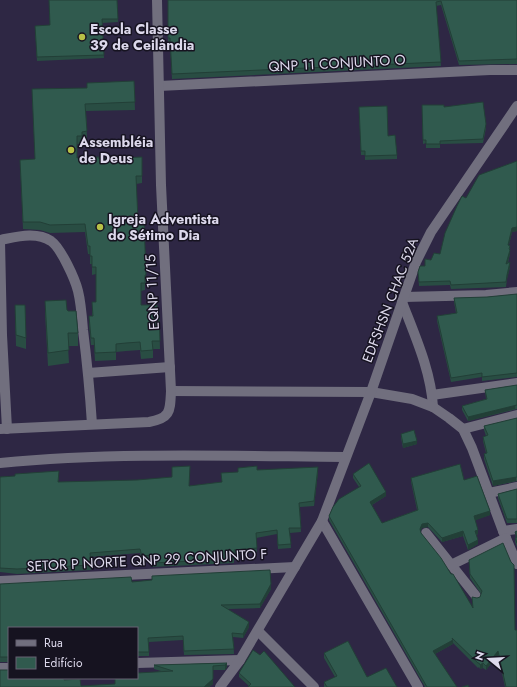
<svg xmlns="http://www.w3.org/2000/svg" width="517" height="687" viewBox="0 0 517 687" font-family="Jost,sans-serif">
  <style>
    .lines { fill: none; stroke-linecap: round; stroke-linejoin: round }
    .minor { stroke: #716f7e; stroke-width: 10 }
    .wall { fill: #294d43 }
    .shaded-wall { fill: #223f37 }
    .building { fill: #305a4e; stroke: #223f37 }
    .poi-dot { fill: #b7c147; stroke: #161320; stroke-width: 1.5 }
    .labels { text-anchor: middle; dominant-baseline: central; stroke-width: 3; stroke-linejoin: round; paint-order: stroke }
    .poi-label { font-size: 14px; font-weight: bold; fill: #ddd9ec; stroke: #161320; text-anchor: start }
    .street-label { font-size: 14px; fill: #ddd9ec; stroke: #161320 }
  </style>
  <rect width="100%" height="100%" fill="#2e2744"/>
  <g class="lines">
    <g class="minor">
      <path d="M159,86L490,70H517"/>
      <path d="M0,240C16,237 36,231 51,241C61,248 75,279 78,291C81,303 82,317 83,330C87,362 90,393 92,424"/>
      <path d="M0,241L2,335L7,429"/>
      <path d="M404,297L486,295L517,292"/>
      <path d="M402,302C415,336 431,371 433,407"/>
      <path d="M88,373L170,367"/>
      <path d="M171,391L371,392L412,399L433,407L449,418L463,429L472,448L503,531L517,564"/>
      <path d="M432,395L517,383"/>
      <path d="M0,429L149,422C171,418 170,411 171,391L161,185L157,0"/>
      <path d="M463,429L517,415"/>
      <path d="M0,463C114,452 231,456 345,457"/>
      <path d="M489,493L517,487"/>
      <path d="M322,521L418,687"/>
      <path d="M503,531L517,529"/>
      <path d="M426,533L476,596"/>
      <path d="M451,565L506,538"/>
      <path d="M0,581L295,567"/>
      <path d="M258,631L314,687"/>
      <path d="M137,663L240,660"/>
      <path d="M0,668H9"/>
      <path d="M220,687L240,660L322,521L371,392L416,262L431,232L517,106"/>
    </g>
  </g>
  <g class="wall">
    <path d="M117,0L118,22L102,23L104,58L37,61L35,26L49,25Z"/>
    <path d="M168,0H517V64L459,65L441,5L436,6L441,66L172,79L170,43H168Z"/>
    <path d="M134,81L135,110L86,111L87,139H82V144H77V158L99,159L142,157V183L136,184L138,221L145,247L146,283H145V290L141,291V305L157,312L159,314L160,349H153V358L141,359L140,350L126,351L116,352V360L95,361L94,345H91L89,324V316H92V302H96V274L92,275V264H90V254H88L85,232L50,233L40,230L23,229L20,160L35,159L32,89L87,88Z"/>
    <path d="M422,105L444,107L486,128L483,143L440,144V148H426V143L423,144Z"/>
    <path d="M359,107L388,136L397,155V159L365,160V155H361Z"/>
    <path d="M517,161V231L512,232L509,245L510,246V254L508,263L510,267L507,279L506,287L451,289L450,285L419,286L418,272L431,260L440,254L466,198Z"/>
    <path d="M517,294V377L482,381V377L451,382L437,321V316L456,313L454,302V298L487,297Z"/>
    <path d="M45,301L67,310L78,333V346H68L69,363L48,366L45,313Z"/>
    <path d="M15,305L26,338V349L16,346Z"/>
    <path d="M517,385V409L468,421L462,410V406L486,399L485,390Z"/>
    <path d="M517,418V481L493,486L484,459V454L486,453L483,441V437L486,436L484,430V426Z"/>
    <path d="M401,434L417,444L403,448L401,438Z"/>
    <path d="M257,470L318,472L314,506L300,507L301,532L290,533L291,548L278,549L277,534L256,538L257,552L234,554V563L152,567V560H142L140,553L90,557L91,570L17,574L0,572V477L59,476L58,482L189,486L222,482Z"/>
    <path d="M353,474L386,496L372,505L382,523L417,510L411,482V478L464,480L490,515L475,520L478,534L476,535L478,544L468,550L463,536L442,542L428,527L422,528L420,532L451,574L473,608L472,597L477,598L480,597L481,594L470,578L469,560L515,630L517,687H505L498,655L486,670L483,668L480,669L479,667L478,668L453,643V644L435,654L457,687H425L329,520V516L359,487L353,478Z"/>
    <path d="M517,489V523H507L498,498V494Z"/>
    <path d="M517,531V547L515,542V538H516L515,532Z"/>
    <path d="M132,582L271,589L260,608L228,609L249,627L243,638L233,637L234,654L184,655L183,640L149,642V656H137V628H9V662H0V584Z"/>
    <path d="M324,653L367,677L397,687H324V682L335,677L324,658Z"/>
    <path d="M227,663V667L225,670H213V684L209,687H0L64,680L81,686L115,684L161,671L154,669V665Z"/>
    <path d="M239,673L291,683L249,686L239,677Z"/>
  </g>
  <g class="shaded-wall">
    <path d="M517,227V231L512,232L508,249V245L512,228Z"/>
    <path d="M510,250V254L506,268V264Z"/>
    <path d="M510,262V267L507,279L506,287L507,275Z"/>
    <path d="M515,405V409L468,421V417Z"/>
    <path d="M417,441V444L403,448V444Z"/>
    <path d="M318,467V472L314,506V501Z"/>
    <path d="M516,476V481L493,486V481Z"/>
    <path d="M386,492V496L370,506V502Z"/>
    <path d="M490,511V515L474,521V516Z"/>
    <path d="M428,523V527L422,528L420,534V529L422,524Z"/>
    <path d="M478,530V534L475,535V531Z"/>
    <path d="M463,531V536L442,542V538Z"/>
    <path d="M478,540V544L468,550V545Z"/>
    <path d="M271,584V589L260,608V604Z"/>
    <path d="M249,622V627L243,638V634Z"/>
    <path d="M453,640V644L433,655V651Z"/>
    <path d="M498,651V655L486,670V666Z"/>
    <path d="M227,663V667L225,670V665Z"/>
    <path d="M483,663V668L480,669V665Z"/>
    <path d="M213,679V684L209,687H204Z"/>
  </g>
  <g class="building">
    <path d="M49,0H117L118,19H102L104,55L37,57L35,26L50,25Z"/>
    <path d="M168,0H517V59L459,61L441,1L436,2L441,62L172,74L170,38H168Z"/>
    <path d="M134,81L135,102L85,104L87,131L82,132V136H77V158L99,157V159L142,157V176H136L138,221H144L145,247L146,275H145V283H141V305H157V312L159,314L160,341H152L153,350L141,351L140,342L126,343L116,344V352L95,353L94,338H91L89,316H93L92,302H96V267H92V256H90V246H88L85,224L50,225L40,222H23L20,160L35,159L32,89L87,88V83Z"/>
    <path d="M483,102L486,124L483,139L440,141V144H426V140H423L422,105H444V107Z"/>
    <path d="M387,106L388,136L395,135L397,155L365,156V151H361L359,107Z"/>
    <path d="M517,161V227L512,228L508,245L510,246L509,249L510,250L506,264L510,262L507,275L506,282L451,285L450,281L419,282L418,272L420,266H425V259L431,260L434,253L440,254L445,233L457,206L462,196L466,198L479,175Z"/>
    <path d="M517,294V373L482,377V373L451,378L437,316L457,313L454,298L487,297Z"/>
    <path d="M66,300L67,310L68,311H76L78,333H68L69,350L48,353L45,301Z"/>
    <path d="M15,305H25L26,338L16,335Z"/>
    <path d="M517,385V405L468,417L462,406L487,399L485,390Z"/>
    <path d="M517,418V477L493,481L484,454L487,453L483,437L488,435L484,426Z"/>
    <path d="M414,430L417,441L403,444L401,434Z"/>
    <path d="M369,463L386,492L370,502L382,523L418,510L411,478L460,464L464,480L477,476L490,511L474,516L478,530L475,531L478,540L468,545L463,531L442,538L428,523L422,524L420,529L421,533L441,558L451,574H453L473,608L472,597L477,598L480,597L482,591L470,574L469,560L503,543L511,562L514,565L515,630H517V687H506L498,651L486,666L483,663L480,665L479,663H478L452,638L453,640L433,651L457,687H427L329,516L333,507L339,499L361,486L353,474Z"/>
    <path d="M190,466L189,486L222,482L221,473L238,472V468L257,466V470L318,467L314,501L299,503L301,528H289L291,544L278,545L277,530L256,533L257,548L234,550V559L152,563V555L142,556L140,549L90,553L91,565L17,569L0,568V477L15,476V474L59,471L58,482L137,480L172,477V467Z"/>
    <path d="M517,489V519H507L498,494Z"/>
    <path d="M517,531V543L515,538L517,537L515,532Z"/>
    <path d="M270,570L271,584L260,604L221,605L249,622L243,634L232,633L234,649L184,651L183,636L148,638L149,652H137V628H9V657H0V584L131,577L132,582L152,580V576Z"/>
    <path d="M348,641L367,677L386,668L397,687H327L324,682L337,676L324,653Z"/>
    <path d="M253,650L260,655L264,651L295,687H248L251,684L239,673Z"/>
    <path d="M227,663L225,665L213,666V679L204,687H0V670H9V678H64V680L80,679L81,686L115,684V678H137V673L173,671L154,665Z"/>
    <path d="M468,685L469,687H462Z"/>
  </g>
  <g class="poi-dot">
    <circle cx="82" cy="37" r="4"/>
    <circle cx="71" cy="150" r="4"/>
    <circle cx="100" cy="227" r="4"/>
  </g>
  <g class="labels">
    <g class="poi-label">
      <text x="90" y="29">Escola Classe<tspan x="90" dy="16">39 de Ceilândia</tspan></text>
      <text x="79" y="142">Assembléia<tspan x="79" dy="16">de Deus</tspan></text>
      <text x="108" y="219">Igreja Adventista<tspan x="108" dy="16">do Sétimo Dia</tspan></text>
    </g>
    <g class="street-label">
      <text transform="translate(337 63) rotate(-3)">QNP 11 CONJUNTO O</text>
      <text transform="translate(152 292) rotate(-93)">EQNP 11/15</text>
      <text transform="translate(390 300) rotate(-69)">EDFSHSN CHAC 52A</text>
      <text transform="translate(147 560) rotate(-3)">SETOR P NORTE QNP 29 CONJUNTO F</text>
    </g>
  </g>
  <rect x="8" y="627" width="130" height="52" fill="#161320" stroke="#666272"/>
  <rect x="16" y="640" width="20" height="6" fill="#716f7e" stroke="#666272"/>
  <text x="44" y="647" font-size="12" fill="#ddd9ec">Rua</text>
  <rect x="16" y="657" width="20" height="12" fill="#305a4e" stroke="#666272"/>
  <text x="44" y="667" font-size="12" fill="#ddd9ec">Edifício</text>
  <g transform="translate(489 659) rotate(288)" stroke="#161320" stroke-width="3" paint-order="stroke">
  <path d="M0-3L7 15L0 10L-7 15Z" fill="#ddd9ec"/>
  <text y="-6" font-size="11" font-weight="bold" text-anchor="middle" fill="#ddd9ec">N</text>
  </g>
</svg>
